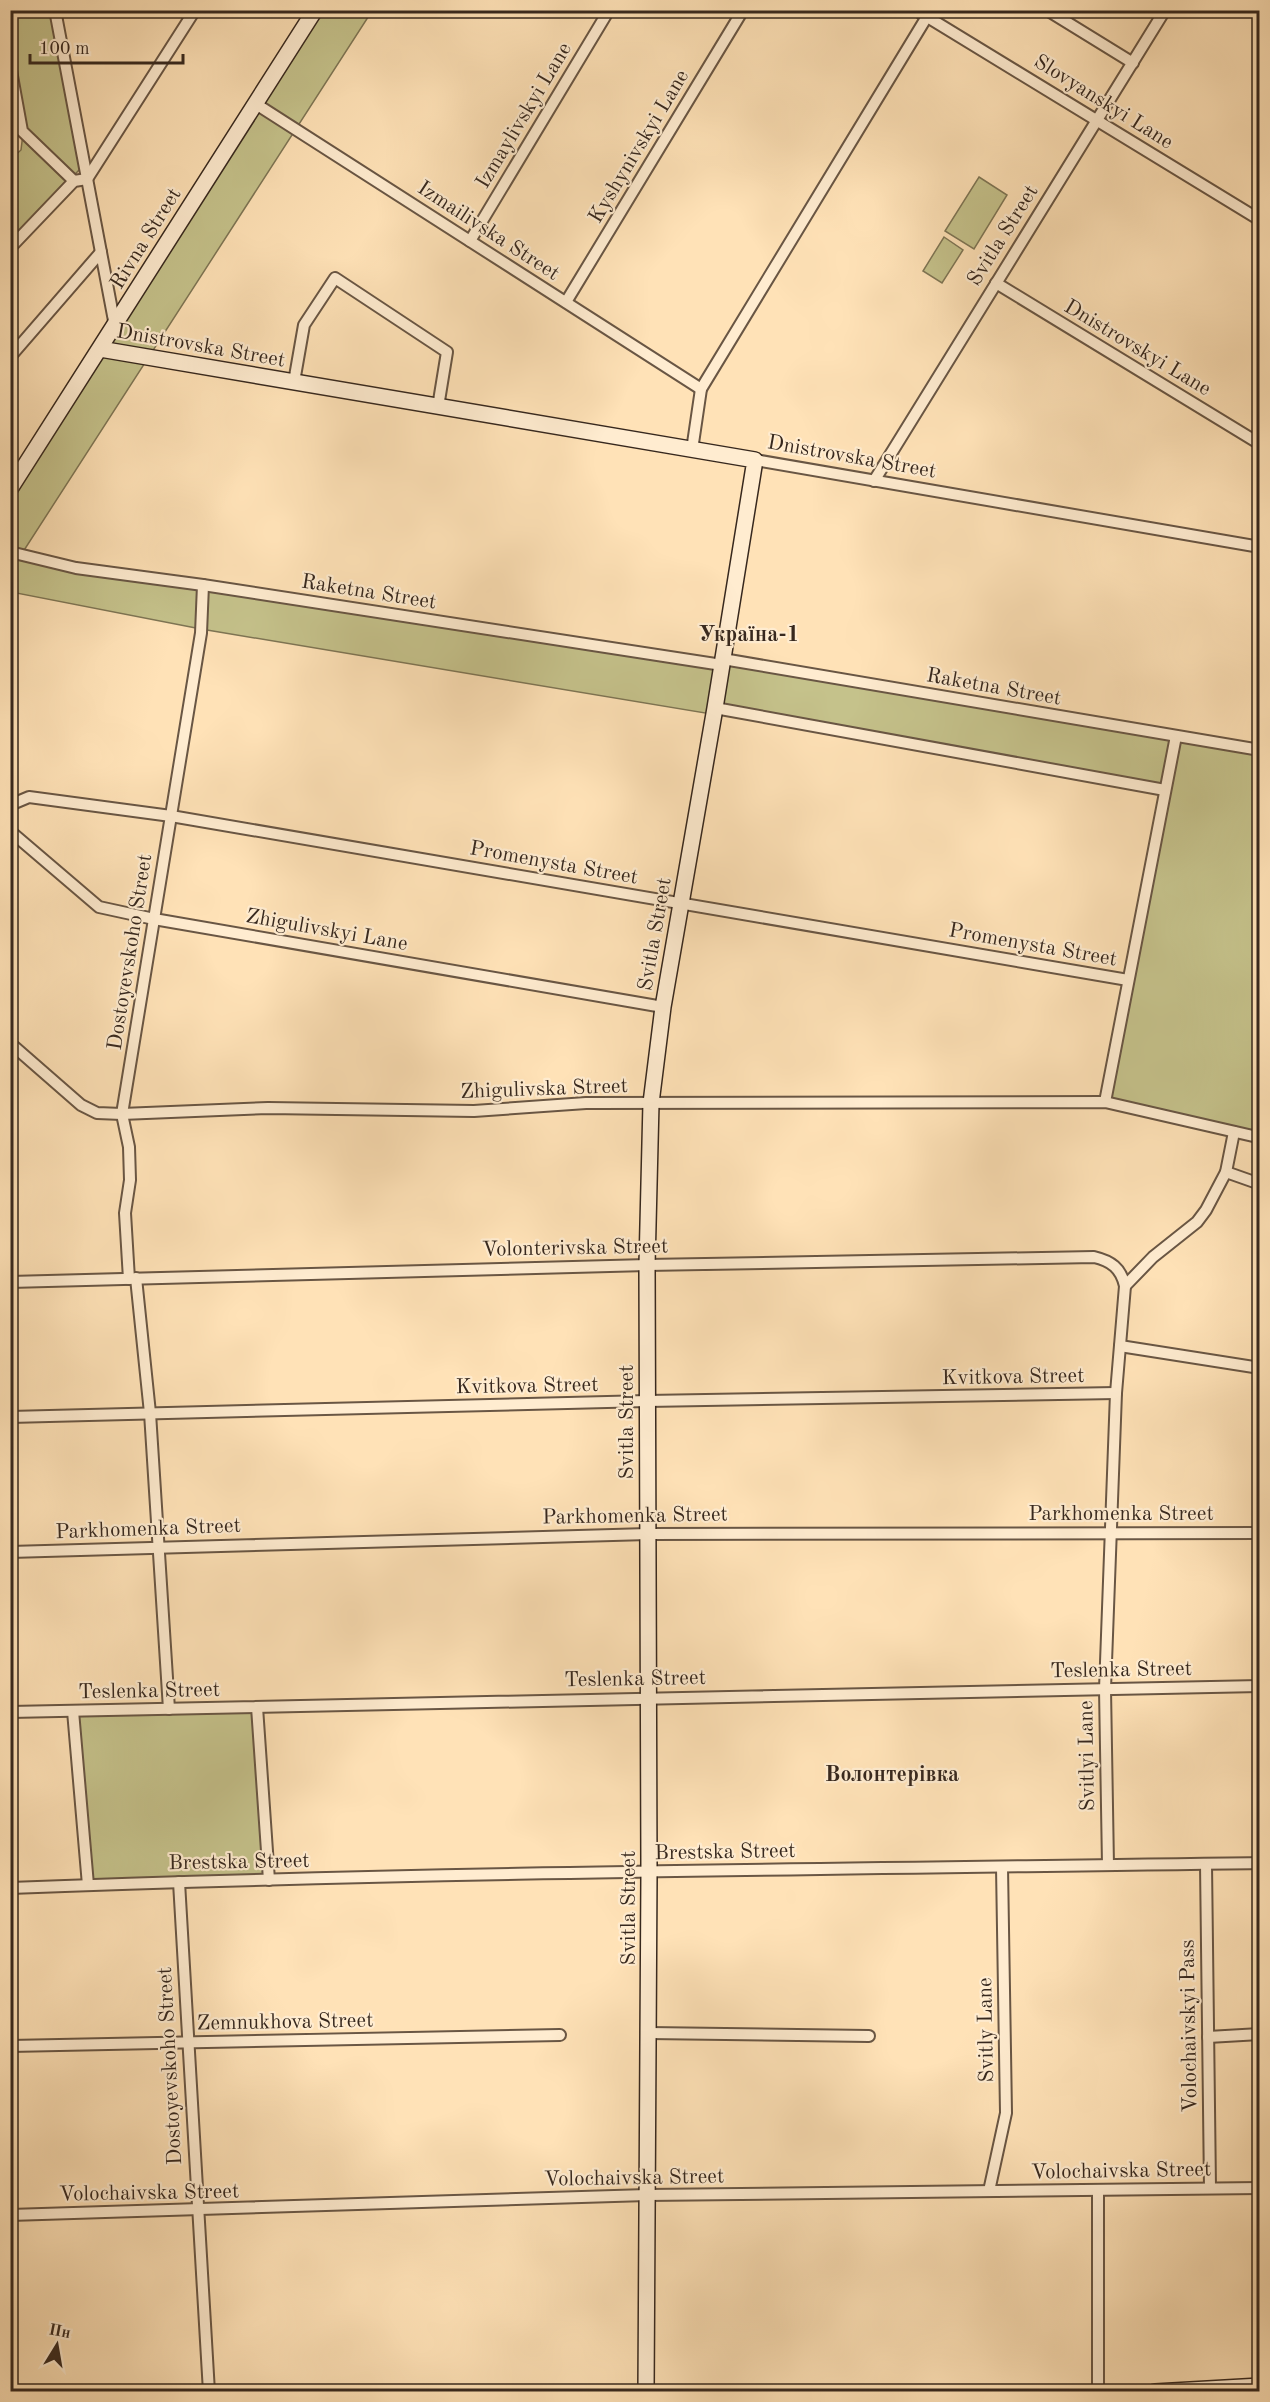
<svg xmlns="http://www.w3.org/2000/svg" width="1270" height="2402" viewBox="0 0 1270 2402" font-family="'Old Standard TT',serif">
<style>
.green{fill:#c5c28b;stroke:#7e7554;stroke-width:1.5}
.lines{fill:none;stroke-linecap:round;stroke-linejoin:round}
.street-casing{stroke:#695644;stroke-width:14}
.secondary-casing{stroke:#37281e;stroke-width:18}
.street{stroke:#ffecd0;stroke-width:10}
.secondary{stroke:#ffecd0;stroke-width:15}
.labels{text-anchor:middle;stroke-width:4.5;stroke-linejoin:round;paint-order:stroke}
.street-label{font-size:21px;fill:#37281e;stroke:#ffecd0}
.neighbourhood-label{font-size:22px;font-weight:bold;fill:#37281e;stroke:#ffecd0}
</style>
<rect width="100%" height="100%" fill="#ffe2b7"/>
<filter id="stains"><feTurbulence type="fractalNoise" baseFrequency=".00333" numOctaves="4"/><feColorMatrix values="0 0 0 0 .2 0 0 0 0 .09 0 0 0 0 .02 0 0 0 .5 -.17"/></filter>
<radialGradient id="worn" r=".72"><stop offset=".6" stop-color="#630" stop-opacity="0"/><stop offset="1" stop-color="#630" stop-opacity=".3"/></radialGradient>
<!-- green -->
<g class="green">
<polygon points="11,11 51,11 80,169 11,241 10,160 21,150 24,125 11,46"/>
<polygon points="317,11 372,11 19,558 725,663 1259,750 1259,1136 1105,1102 1166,787 713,703 711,714 201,629 11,592 10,493"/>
<polygon points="979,177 1007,195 974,249 945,231"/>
<polygon points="944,237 963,250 942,283 923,271"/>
<polygon points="255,1709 267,1877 90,1883 76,1713"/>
</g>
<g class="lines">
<defs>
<g id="street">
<polyline points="55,10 115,326"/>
<polyline points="916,10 1260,220"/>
<polyline points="1047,10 1133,63"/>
<polyline points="10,65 22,131 74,181"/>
<polyline points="256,104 701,389"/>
<polyline points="470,241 609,10"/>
<polyline points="10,248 74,181 87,179 195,10"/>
<polyline points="996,283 1260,444"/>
<polyline points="566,302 743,10"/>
<polyline points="10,357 101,252"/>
<polyline points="294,382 304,325 335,278 447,352 438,407"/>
<polyline points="692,450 701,389 931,10"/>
<polyline points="755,460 1260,547"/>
<polyline points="874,481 1165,10"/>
<polyline points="10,552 76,568 203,585 722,665"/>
<polyline points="723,659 1260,750"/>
<polyline points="715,708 1165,790"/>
<polyline points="10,805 29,797 171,816 1128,980"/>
<polyline points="10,831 99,907 154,919 663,1007"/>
<polyline points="10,1043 81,1105 97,1113 122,1114 268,1108 474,1111 586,1103 1105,1102 1253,1136 1260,1136"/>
<polyline points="1105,1102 1176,736"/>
<polyline points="1226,1172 1260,1184"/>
<polyline points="136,1278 150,1413 169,1709"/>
<polyline points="129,1279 125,1213 130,1180 129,1147 122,1114 201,633 203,585"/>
<path d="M10,1282L647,1265L1094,1257C1111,1261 1121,1268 1125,1286L1116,1393L1105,1689L1108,1865"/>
<polyline points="1125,1286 1153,1257 1197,1222 1206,1210 1226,1172 1234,1132"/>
<polyline points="1120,1346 1260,1368"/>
<polyline points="10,1417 647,1401 1116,1393"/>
<polyline points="10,1552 648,1534 1260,1533"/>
<polyline points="257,1707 269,1880"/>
<polyline points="73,1711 88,1885"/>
<polyline points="10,1712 1260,1686"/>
<polyline points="1206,1864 1210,2188"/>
<polyline points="179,1882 209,2392"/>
<path d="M10,1888C427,1872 843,1869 1260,1863"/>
<polyline points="648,2033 869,2036"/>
<polyline points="1208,2037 1260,2034"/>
<polyline points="10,2046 560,2035"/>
<polyline points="1098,2190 1098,2392"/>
<polyline points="989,2191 1006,2113 1002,1867"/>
<polyline points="10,2215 647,2195 1260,2188"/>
</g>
<g id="secondary">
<polyline points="100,349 755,460 715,708 663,1007 651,1103 647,1265 649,1871 646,2392"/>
<polyline points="10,489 315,10"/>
<polyline points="1155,2392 1260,2386"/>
</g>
</defs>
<!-- street casing -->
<use href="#street" class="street-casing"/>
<!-- secondary casing -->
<use href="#secondary" class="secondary-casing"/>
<!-- street -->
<use href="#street" class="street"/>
<!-- secondary -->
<use href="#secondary" class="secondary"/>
</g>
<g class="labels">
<!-- street labels -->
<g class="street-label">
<text transform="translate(1104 101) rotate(32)" y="7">Slovyanskyi Lane</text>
<text transform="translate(523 115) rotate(-59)" y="7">Izmaylivskyi Lane</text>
<text transform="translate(638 146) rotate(-59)" y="7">Kyshynivskyi Lane</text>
<text transform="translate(489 230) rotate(33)" y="7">Izmailivska Street</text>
<text transform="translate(1002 235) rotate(-58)" y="7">Svitla Street</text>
<text transform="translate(145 238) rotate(-58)" y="7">Rivna Street</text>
<text transform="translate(201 345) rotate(10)" y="7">Dnistrovska Street</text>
<text transform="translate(1138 347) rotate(31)" y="7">Dnistrovskyi Lane</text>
<text transform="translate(852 456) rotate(10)" y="7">Dnistrovska Street</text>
<text transform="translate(369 591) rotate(9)" y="7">Raketna Street</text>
<text transform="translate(994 686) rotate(10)" y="7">Raketna Street</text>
<text transform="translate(554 862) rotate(10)" y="7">Promenysta Street</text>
<text transform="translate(327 929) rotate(10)" y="7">Zhigulivskyi Lane</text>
<text transform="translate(654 934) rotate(-80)" y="7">Svitla Street</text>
<text transform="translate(1033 944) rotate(10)" y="7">Promenysta Street</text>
<text transform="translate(129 952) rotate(-81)" y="7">Dostoyevskoho Street</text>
<text transform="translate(544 1088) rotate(-2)" y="7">Zhigulivska Street</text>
<text transform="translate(575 1247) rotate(-1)" y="7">Volonterivska Street</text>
<text transform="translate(1013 1376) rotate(-1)" y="7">Kvitkova Street</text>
<text transform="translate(527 1385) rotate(-1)" y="7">Kvitkova Street</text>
<text transform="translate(626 1422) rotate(-90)" y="7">Svitla Street</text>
<text x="1121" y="1520">Parkhomenka Street</text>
<text transform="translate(635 1515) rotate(-1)" y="7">Parkhomenka Street</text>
<text transform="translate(148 1528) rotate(-2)" y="7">Parkhomenka Street</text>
<text transform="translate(1121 1669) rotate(-1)" y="7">Teslenka Street</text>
<text transform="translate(635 1678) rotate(-1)" y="7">Teslenka Street</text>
<text transform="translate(149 1690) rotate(-1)" y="7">Teslenka Street</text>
<text transform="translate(1086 1756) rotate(-91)" y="7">Svitlyi Lane</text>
<text transform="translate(725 1851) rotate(-1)" y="7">Brestska Street</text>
<text transform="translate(239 1861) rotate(-1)" y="7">Brestska Street</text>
<text transform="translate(628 1908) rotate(-90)" y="7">Svitla Street</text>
<text transform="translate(285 2021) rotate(-1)" y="7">Zemnukhova Street</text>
<text transform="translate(1188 2026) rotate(-91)" y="7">Volochaivskyi Pass</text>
<text transform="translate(985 2030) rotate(-91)" y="7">Svitly Lane</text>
<text transform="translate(169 2066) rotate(-93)" y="7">Dostoyevskoho Street</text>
<text transform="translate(1121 2170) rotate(-1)" y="7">Volochaivska Street</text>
<text transform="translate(634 2177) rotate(-1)" y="7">Volochaivska Street</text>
<text transform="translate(149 2192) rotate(-1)" y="7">Volochaivska Street</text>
</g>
<!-- neighbourhood labels -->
<g class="neighbourhood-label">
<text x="749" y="641">Україна-1</text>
<text x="892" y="1781">Волонтерівка</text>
</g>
</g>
<!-- margin -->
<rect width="1270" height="2402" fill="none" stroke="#ffe2b7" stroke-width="36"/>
<rect x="12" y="12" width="1246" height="2378" fill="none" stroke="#37281e" stroke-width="3"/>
<rect x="18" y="18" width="1234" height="2366" fill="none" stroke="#37281e" stroke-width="1.5"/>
<!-- north arrow -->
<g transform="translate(57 2345) rotate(11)" stroke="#ffecd0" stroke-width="4.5" paint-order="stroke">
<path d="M0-4.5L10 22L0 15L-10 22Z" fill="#37281e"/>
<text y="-9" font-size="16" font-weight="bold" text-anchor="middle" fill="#37281e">Пн</text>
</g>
<!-- scale -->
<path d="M30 54v9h153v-9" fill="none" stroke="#37281e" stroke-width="3"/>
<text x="39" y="54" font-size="18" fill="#37281e" stroke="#ffecd0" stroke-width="4.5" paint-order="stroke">100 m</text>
<rect width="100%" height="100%" filter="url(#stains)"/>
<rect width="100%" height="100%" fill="url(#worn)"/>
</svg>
